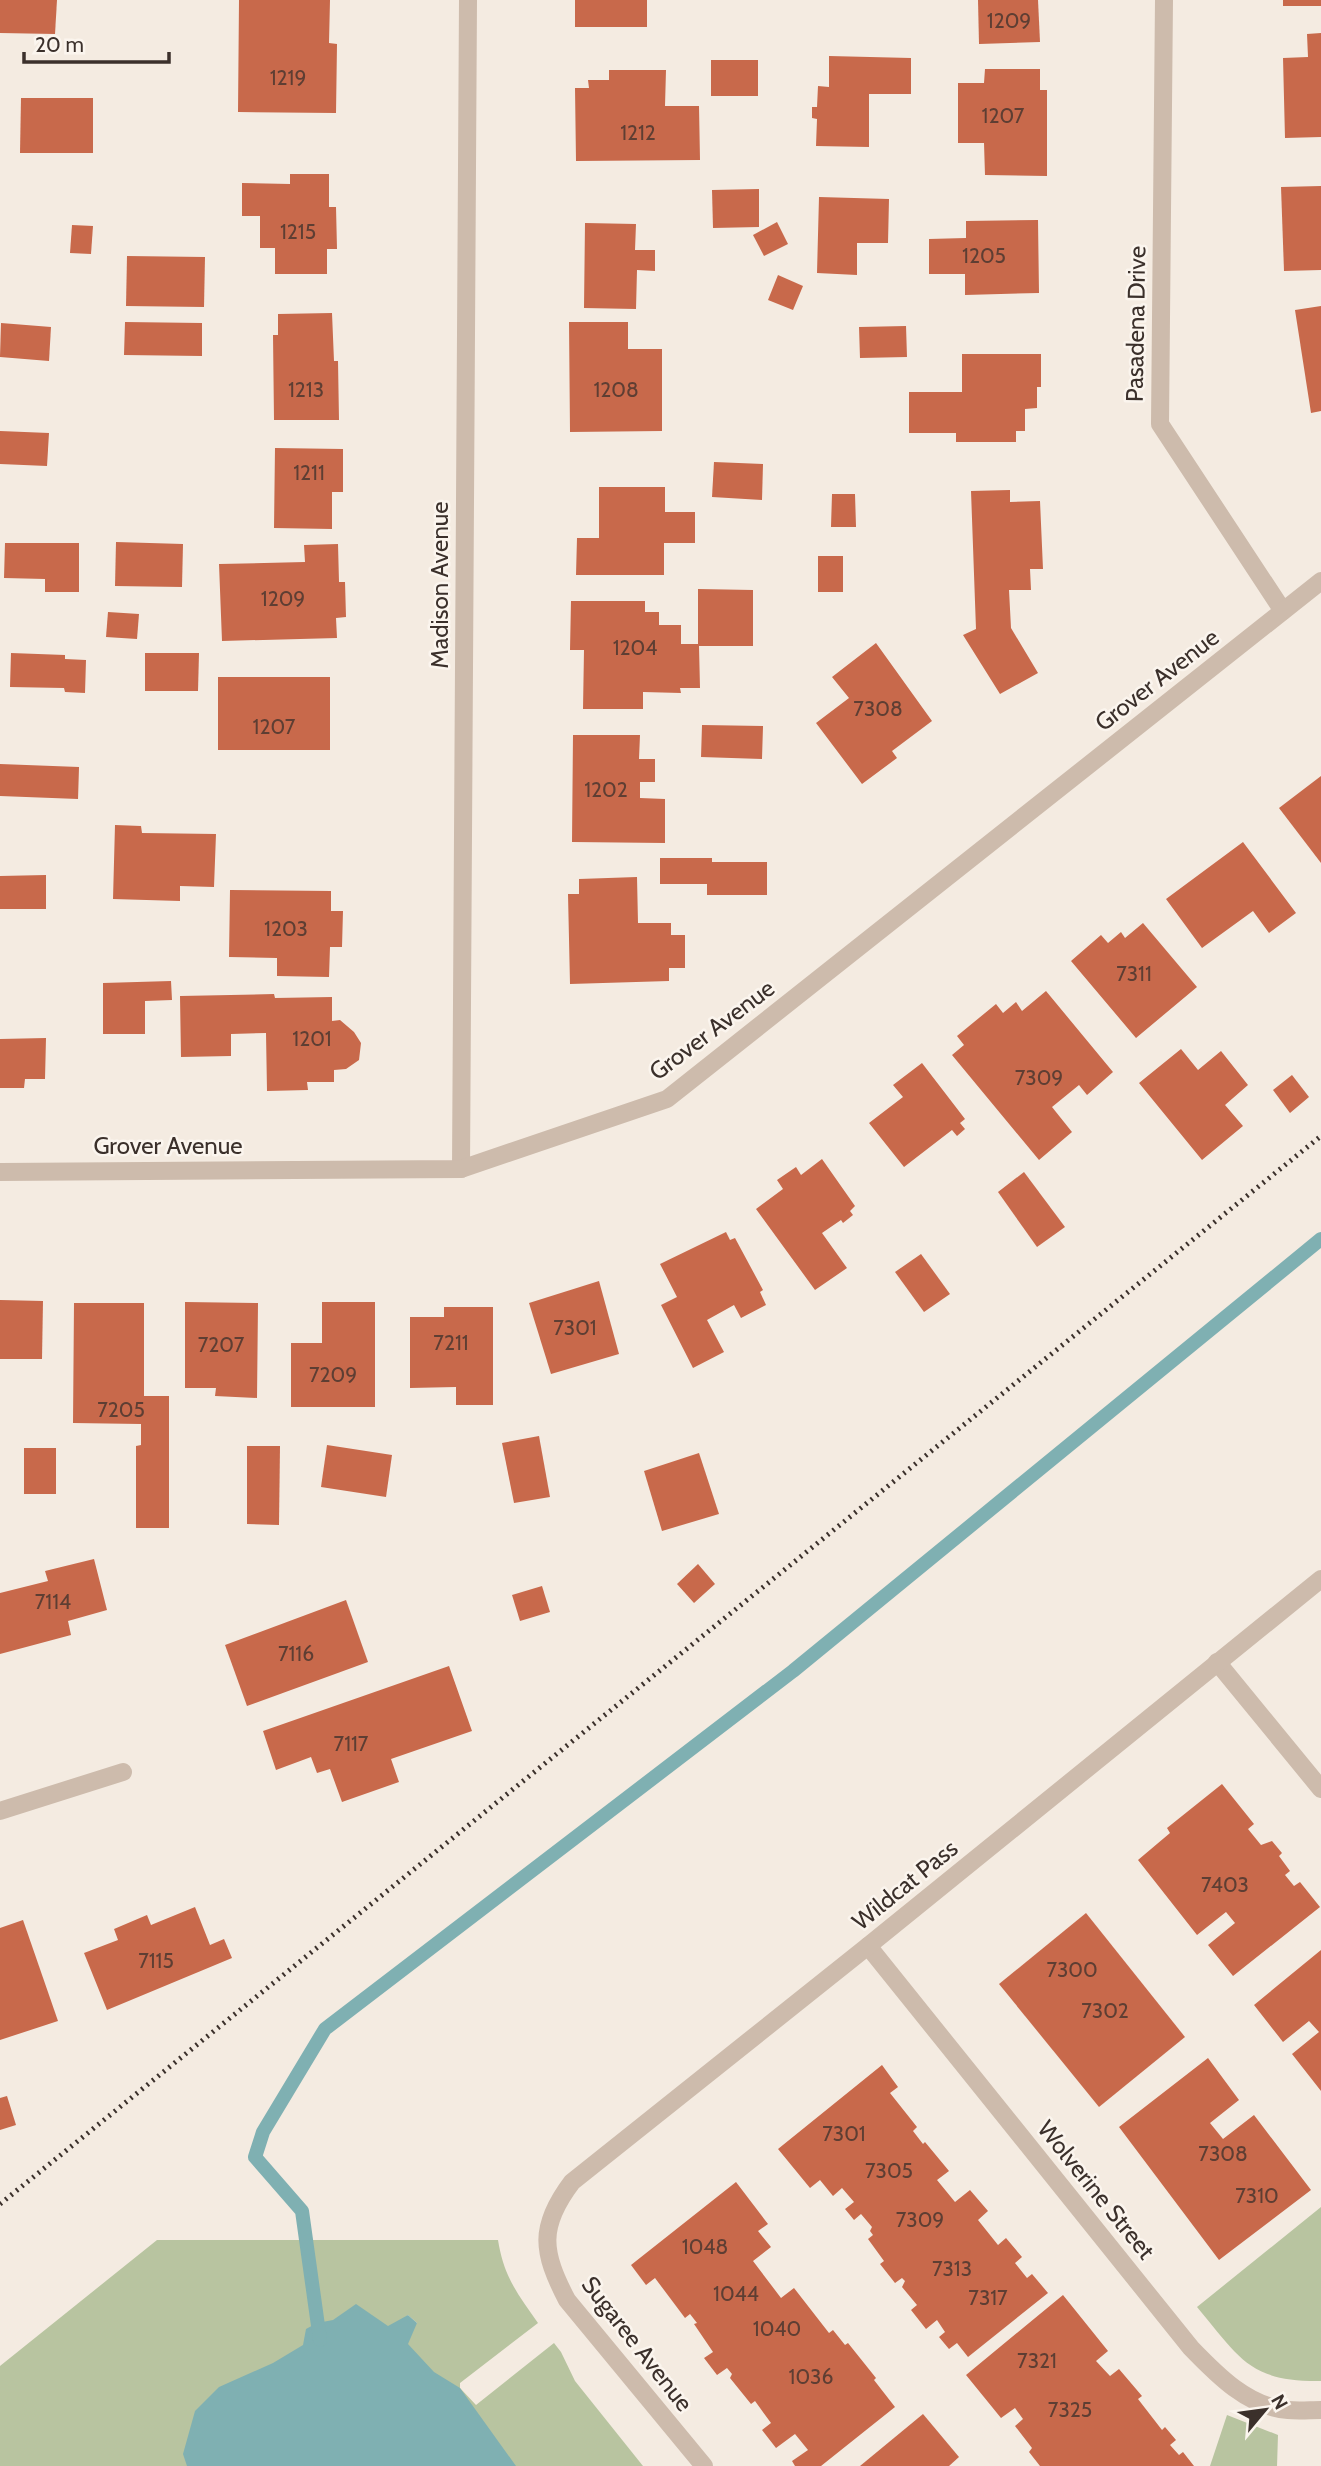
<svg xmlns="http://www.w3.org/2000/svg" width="1321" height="2466" viewBox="0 0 1321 2466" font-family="Cabin,sans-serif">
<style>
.green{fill:#b8c4a0;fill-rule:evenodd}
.water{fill:#7fb0b2}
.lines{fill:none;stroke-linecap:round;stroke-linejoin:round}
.stream{stroke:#7fb0b2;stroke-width:14}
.building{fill:#c8694b}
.minor{stroke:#cdbbac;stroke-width:18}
.rail{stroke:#3b302b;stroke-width:5;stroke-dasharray:2 5;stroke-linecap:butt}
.labels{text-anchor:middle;stroke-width:5;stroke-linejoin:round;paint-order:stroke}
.number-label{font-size:21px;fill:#5e3e33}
.street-label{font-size:24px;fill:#3b302b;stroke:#fbf5ee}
</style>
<rect width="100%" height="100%" fill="#f4ebe1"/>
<!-- green -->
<g class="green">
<path d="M1321,2207V2381C1249,2382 1240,2358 1197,2307Z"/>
<path d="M157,2240H498C504,2277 517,2293 538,2323L460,2383V2388L476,2405L554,2343L561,2352L575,2381L643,2466H0V2366ZM408,2315L417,2323L366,2352Z"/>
<polygon points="1227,2415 1278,2435 1277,2466 1210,2466"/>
</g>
<!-- water -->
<polygon class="water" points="356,2304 388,2326 408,2315 417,2323 408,2344 434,2372 460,2388 516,2466 187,2466 183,2454 195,2411 219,2387 273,2363 303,2345 306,2329 317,2323 333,2320"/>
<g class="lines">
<!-- stream -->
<polyline class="stream" points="320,2340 302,2211 255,2157 263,2132 325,2029 793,1671 1321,1239"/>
</g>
<!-- building -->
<g class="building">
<polygon points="0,0 57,0 55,34 0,33"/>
<polygon points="239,0 330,0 329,43 337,44 336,113 238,112"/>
<rect x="575" y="0" width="72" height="27"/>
<polygon points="978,0 1038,0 1040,42 979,44"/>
<rect x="1283" y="0" width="38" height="6"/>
<polygon points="1321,33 1321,137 1285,138 1283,58 1308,57 1307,34"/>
<polygon points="829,56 911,58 911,94 869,94 869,147 816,146 817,119 812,118 812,107 817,107 818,86 829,87"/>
<rect x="711" y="60" width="47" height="36"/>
<polygon points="985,69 1040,69 1040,90 1047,90 1047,176 985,175 984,143 958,143 958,83 984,83"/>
<polygon points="609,70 666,70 665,106 699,106 700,160 576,161 575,88 589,88 588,80 609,80"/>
<polygon points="21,98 93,98 93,153 20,153"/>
<polygon points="290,174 329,174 329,207 336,207 337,249 327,249 327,274 275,274 275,248 260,248 260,216 242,216 242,183 290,184"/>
<polygon points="1321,186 1321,270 1284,271 1281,187"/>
<polygon points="759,189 759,227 713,228 712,190"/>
<polygon points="819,197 889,199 888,243 857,243 857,275 817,273"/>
<polygon points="1038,220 1039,293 965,295 965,274 929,274 929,239 966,238 966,221"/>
<polygon points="777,222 788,244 764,256 753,235"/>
<polygon points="585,223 636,224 635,250 655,250 655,271 637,270 636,309 584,308"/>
<polygon points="72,225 93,226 91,254 70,253"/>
<polygon points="127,256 205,257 204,307 126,306"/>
<polygon points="778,275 803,286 793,310 768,300"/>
<polygon points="1321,306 1321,411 1311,413 1295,310"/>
<polygon points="332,313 334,361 338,361 339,420 274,420 273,335 278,335 278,314"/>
<polygon points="125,322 202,323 202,356 124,355"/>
<polygon points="569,322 628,322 628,349 662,349 662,431 570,432"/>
<polygon points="1,323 51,327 49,361 0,357"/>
<polygon points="906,326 907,357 860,358 859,327"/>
<polygon points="962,354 1041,354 1041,387 1037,387 1037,408 1025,409 1025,431 1016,431 1016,442 956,442 956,433 909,433 909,392 962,392"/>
<polygon points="0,431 49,433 47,466 0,464"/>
<polygon points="275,448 343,449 343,492 332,492 332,529 274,528"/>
<polygon points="714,462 763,464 762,500 712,497"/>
<polygon points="599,487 665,487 665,512 695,512 695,543 664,543 664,575 576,575 577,538 599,538"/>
<polygon points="1010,490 1010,502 1040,501 1043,569 1030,569 1031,590 1009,590 1011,628 1038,673 1000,694 963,635 976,629 971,491"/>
<polygon points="832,494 855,494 856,527 831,527"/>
<polygon points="116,542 183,544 182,587 115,586"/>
<polygon points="5,543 79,543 79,592 45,592 45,579 4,578"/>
<polygon points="338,544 339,582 345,582 346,617 336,618 337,638 222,641 219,564 305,562 304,545"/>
<rect x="818" y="556" width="25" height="36"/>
<polygon points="698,589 753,590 753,646 699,646 700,688 680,688 681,693 643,692 643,709 583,709 584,650 570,650 571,601 645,601 645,612 659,612 659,625 681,625 681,644 698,644"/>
<polygon points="108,612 139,614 137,639 106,637"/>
<polygon points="876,643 932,721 892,751 897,758 862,784 816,723 849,698 832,677"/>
<polygon points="11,653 65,655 65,659 86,660 85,693 65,692 64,688 10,687"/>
<polygon points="145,653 199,653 198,691 145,691"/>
<rect x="218" y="677" width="112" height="73"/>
<polygon points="702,725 763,726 762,759 701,757"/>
<polygon points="573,735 640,735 639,759 655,759 655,782 640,782 640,798 665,799 665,843 572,842"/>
<polygon points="0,764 79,767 78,799 0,796"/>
<polygon points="1321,776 1321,863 1279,808"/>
<polygon points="115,825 141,826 142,833 216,834 214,887 180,886 180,901 113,899"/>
<polygon points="1243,842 1296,913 1269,933 1253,911 1202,948 1166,899"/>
<polygon points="660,858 712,858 712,862 767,862 767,895 707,895 707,884 660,884"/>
<polygon points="46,875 46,909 0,909 0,876"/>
<polygon points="637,877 638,923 671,923 671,935 685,935 685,968 669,968 669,981 570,984 568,894 579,894 579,879"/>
<polygon points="230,890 331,891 331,911 343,911 342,947 330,947 329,977 277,976 277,958 229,957"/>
<polygon points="1143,923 1197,987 1136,1038 1071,961 1101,935 1108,943 1121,932 1125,938"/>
<polygon points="171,981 172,1000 145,1001 145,1034 103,1034 103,983"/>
<polygon points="1046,991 1113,1072 1087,1095 1079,1085 1052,1107 1072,1132 1039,1160 952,1055 964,1045 957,1036 996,1004 1003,1013 1016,1002 1022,1011"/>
<polygon points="274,994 275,998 332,997 332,1021 340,1020 354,1032 361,1043 359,1060 346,1069 334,1070 334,1082 307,1082 308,1090 267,1091 266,1033 231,1034 231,1056 181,1057 180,996"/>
<polygon points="46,1038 45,1079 25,1079 24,1088 0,1088 0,1039"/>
<polygon points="1181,1049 1198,1070 1221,1051 1248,1085 1225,1105 1243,1126 1202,1160 1139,1083"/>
<polygon points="922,1063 965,1119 960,1123 965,1129 957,1136 952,1130 904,1167 869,1123 903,1097 893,1085"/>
<polygon points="1292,1075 1309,1097 1290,1113 1273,1090"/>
<polygon points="822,1159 855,1206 850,1211 853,1215 843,1223 841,1220 822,1233 847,1268 815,1290 756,1209 783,1189 777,1180 796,1167 801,1175"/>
<polygon points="1024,1172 1065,1227 1037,1247 998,1192"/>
<polygon points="726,1232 730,1240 735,1238 763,1290 760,1292 766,1305 741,1318 734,1305 707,1320 724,1352 693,1368 661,1305 677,1297 660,1264"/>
<polygon points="921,1254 950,1294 924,1312 895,1272"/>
<polygon points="599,1281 619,1354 551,1374 529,1303"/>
<polygon points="0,1300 43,1301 42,1359 0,1359"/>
<polygon points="185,1302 258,1303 257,1398 215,1396 216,1388 185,1388"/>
<polygon points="322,1302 375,1302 375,1407 291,1407 291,1343 322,1343"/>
<polygon points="74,1303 144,1303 144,1396 169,1396 169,1528 136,1528 136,1446 141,1445 141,1424 73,1423"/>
<polygon points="444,1307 493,1307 493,1405 456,1405 456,1387 410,1388 410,1317 444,1317"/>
<polygon points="539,1436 550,1497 514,1503 502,1443"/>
<polygon points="327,1445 392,1455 386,1497 321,1487"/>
<polygon points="247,1446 280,1446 279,1525 247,1524"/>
<rect x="24" y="1448" width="32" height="46"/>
<polygon points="699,1453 719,1514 662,1531 644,1471"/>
<polygon points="94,1559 107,1610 68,1621 71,1635 0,1654 0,1593 48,1581 45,1571"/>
<polygon points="698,1564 715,1584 694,1603 677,1584"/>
<polygon points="542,1586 550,1612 520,1621 512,1595"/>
<polygon points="346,1600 368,1662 247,1706 225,1645"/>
<polygon points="449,1666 472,1731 391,1759 399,1782 342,1802 330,1769 317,1773 311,1757 276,1770 263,1731"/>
<polygon points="1222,1784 1254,1824 1248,1829 1261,1845 1272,1841 1282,1853 1279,1856 1290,1871 1285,1875 1294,1886 1300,1882 1320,1907 1233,1976 1208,1945 1235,1923 1226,1912 1197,1935 1138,1860 1170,1833 1167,1828"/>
<polygon points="195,1907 210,1945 224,1939 232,1958 107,2010 84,1953 118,1940 114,1929 147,1915 151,1925"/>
<polygon points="1086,1913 1185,2037 1099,2107 999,1984"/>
<polygon points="23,1920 58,2021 0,2040 0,1928"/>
<polygon points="1321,1950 1321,2091 1292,2054 1319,2032 1309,2021 1283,2042 1254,2005"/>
<polygon points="1208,2058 1239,2100 1210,2123 1223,2139 1254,2115 1311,2190 1219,2260 1119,2127"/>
<polygon points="882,2065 898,2087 890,2093 917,2127 913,2131 923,2144 925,2142 949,2171 937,2180 955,2202 970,2190 988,2211 978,2220 998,2245 1006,2238 1022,2257 1015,2263 1027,2278 1032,2274 1048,2293 968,2357 957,2343 949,2349 939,2337 945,2332 937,2320 926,2329 911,2310 917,2305 902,2287 905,2281 902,2278 895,2283 880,2264 884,2261 868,2239 873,2235 870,2231 872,2227 861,2214 854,2220 845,2209 854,2202 842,2188 833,2196 820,2180 810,2188 778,2149"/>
<polygon points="7,2096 16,2125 0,2130 0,2098"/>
<polygon points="736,2182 768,2224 758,2231 771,2247 753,2261 781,2298 794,2288 829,2333 833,2330 845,2345 848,2343 876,2378 874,2380 895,2407 821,2466 795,2466 792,2461 808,2450 795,2434 776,2448 762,2430 771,2423 755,2401 751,2404 730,2378 732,2374 727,2368 717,2375 704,2358 713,2352 694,2324 697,2323 690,2314 685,2318 655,2278 646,2285 631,2265"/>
<polygon points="1063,2295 1108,2351 1096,2361 1110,2376 1119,2369 1142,2396 1138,2399 1162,2430 1165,2427 1176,2440 1170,2445 1179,2455 1183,2452 1194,2466 1040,2466 1029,2452 1032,2448 1015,2426 1023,2419 1015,2408 1001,2418 966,2375"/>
<polygon points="923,2414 959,2457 949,2466 860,2466"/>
</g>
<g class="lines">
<!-- minor -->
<g class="minor">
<polyline points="1164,0 1160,424 1283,611"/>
<polyline points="461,1169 468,0"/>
<polyline points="0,1172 461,1169 667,1099 1321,581"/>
<polyline points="1217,1662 1321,1789"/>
<polyline points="0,1811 123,1772"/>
<path d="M868,1946L1191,2348C1217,2375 1248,2407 1288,2410C1299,2411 1310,2410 1321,2410"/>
<path d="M704,2466L567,2300C542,2252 538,2227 572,2182L868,1946L1321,1579"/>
</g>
<!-- rail -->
<polyline class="rail" points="0,2204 1321,1136"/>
</g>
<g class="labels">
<!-- number labels -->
<g class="number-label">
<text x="1009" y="28">1209</text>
<text x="288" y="85">1219</text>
<text x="1003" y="123">1207</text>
<text x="638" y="140">1212</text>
<text x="298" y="239">1215</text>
<text x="984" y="263">1205</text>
<text x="306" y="397">1213</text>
<text x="616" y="397">1208</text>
<text x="309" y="480">1211</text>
<text x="283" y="606">1209</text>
<text x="635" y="655">1204</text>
<text x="878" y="716">7308</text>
<text x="274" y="734">1207</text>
<text x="606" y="797">1202</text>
<text x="286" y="936">1203</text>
<text x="1134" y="981">7311</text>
<text x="312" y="1046">1201</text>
<text x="1039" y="1085">7309</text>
<text x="575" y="1335">7301</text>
<text x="451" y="1350">7211</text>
<text x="221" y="1352">7207</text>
<text x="333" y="1382">7209</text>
<text x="121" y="1417">7205</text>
<text x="53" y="1609">7114</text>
<text x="296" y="1661">7116</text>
<text x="351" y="1751">7117</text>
<text x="1225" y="1892">7403</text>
<text x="156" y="1968">7115</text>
<text x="1072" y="1977">7300</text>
<text x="1105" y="2018">7302</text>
<text x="844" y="2141">7301</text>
<text x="1223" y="2161">7308</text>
<text x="889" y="2178">7305</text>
<text x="1257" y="2203">7310</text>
<text x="920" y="2227">7309</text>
<text x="705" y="2254">1048</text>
<text x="952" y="2276">7313</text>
<text x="736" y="2301">1044</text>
<text x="988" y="2305">7317</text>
<text x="777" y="2336">1040</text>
<text x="1037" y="2368">7321</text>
<text x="811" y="2384">1036</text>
<text x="1070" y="2417">7325</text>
</g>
<!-- street labels -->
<g class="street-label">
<text transform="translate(1136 324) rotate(-89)" y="8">Pasadena Drive</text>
<text transform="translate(440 585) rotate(-90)" y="8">Madison Avenue</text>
<text transform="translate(1157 680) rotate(-38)" y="8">Grover Avenue</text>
<text transform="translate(712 1030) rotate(-37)" y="8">Grover Avenue</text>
<text x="168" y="1154">Grover Avenue</text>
<text transform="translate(905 1885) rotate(-39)" y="8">Wildcat Pass</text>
<text transform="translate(1096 2190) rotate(51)" y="8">Wolverine Street</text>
<text transform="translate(637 2344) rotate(52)" y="8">Sugaree Avenue</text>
</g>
</g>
<!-- north arrow -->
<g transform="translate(1265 2410) rotate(61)" stroke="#fbf5ee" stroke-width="5" paint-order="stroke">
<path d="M0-5L12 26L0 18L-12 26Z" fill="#3b302b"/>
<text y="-10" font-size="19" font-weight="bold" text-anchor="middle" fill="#3b302b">N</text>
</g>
<!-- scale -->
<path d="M24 52v10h145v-10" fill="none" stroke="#3b302b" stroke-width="3.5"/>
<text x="35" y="52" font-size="21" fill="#3b302b" stroke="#fbf5ee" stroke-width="5" paint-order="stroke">20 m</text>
</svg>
